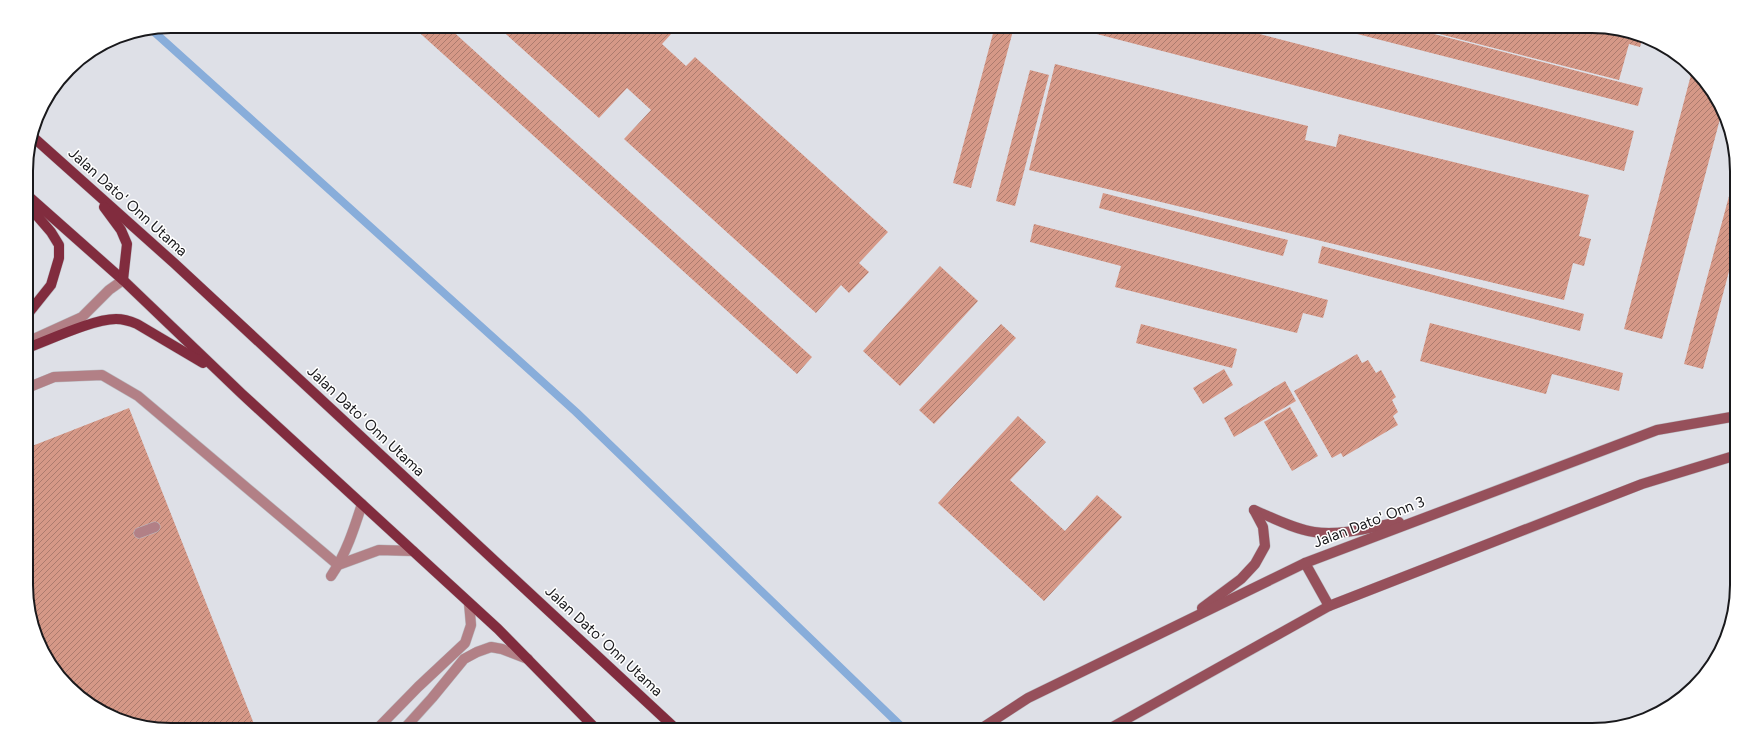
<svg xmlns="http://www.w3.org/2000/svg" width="1763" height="756" viewBox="0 0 1763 756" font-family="Figtree,sans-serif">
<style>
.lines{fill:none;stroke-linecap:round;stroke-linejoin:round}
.stream{stroke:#88adda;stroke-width:8}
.building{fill:url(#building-hatch)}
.lane-casing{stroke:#bbbcc2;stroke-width:11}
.street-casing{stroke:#bbbcc2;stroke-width:11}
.secondary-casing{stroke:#bbbcc2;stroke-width:11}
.primary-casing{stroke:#bbbcc2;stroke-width:11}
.lane{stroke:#b28086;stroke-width:10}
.street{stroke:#b28086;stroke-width:10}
.secondary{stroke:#96505b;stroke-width:10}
.primary{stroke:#812c3e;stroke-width:10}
.labels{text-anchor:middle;stroke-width:3;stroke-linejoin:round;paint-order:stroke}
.street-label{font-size:15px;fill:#19191c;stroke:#fff}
.rim{fill:none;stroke:#19191c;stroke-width:2}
</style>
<defs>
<pattern id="building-hatch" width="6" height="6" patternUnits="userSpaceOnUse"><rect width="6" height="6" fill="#d59887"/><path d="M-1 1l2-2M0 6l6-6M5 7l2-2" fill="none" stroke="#ac7b6e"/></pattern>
</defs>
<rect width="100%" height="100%" fill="#dee0e7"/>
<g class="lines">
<!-- stream -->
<polyline class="stream" points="152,30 576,412 905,730"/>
</g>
<!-- building -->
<g class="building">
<polygon points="412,26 447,26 812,357 797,374"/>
<polygon points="497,26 662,26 671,34 662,44 686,66 695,57 888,232 859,263 869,272 849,293 841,285 816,313 624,139 651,110 627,88 599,118"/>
<polygon points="995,26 1014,27 971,188 953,183"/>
<polygon points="1066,26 1229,26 1634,131 1624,171"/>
<polygon points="1403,26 1643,88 1638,106 1330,27"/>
<polygon points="1592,26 1643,36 1640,47 1629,44 1619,80 1412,27"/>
<polygon points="1055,64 1308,126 1305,140 1336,147 1339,134 1589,195 1579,236 1591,239 1584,266 1573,263 1564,300 1029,170"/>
<polygon points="1030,70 1049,75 1015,206 996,201"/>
<polygon points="1692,71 1707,83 1721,115 1662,339 1624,329"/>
<polygon points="1736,170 1736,245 1703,369 1684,364"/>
<polygon points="1103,193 1288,240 1283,256 1099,208"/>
<polygon points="1034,224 1328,300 1323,318 1303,313 1297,333 1115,287 1121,266 1030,242"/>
<polygon points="1322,246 1584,314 1580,331 1318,263"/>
<polygon points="940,266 978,301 900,386 863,351"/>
<polygon points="1430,323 1623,373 1619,391 1552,374 1546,394 1420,361"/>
<polygon points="1001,324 1016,338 934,424 919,410"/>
<polygon points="1141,324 1237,349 1232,368 1136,343"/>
<polygon points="1357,354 1362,363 1368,360 1376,373 1381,370 1396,397 1392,400 1398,412 1393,416 1398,425 1343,457 1341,453 1332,458 1294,391"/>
<polygon points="1224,369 1233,385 1203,404 1193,388"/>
<polygon points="1285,381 1296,401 1234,437 1224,418"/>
<polygon points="1290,407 1318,456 1292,471 1264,422"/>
<polygon points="129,408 254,724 245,730 171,730 116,719 56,673 27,604 27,448"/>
<polygon points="1018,416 1046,442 1010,480 1065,531 1097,495 1122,517 1044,601 938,503"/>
</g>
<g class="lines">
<defs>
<g id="lane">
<polyline points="27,388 54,377 102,375 138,396 338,565"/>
<polyline points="139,533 155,527"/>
<polyline points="338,565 379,550 413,551"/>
<path d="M331,576C346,554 354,529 362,504"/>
<polyline points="376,730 418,687 465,643 471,625 469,603"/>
<polyline points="403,730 432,698 464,659 477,652 491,647 502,649 528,659"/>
</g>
<polyline id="street" points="27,342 82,317 109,290 123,280"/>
<g id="secondary">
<path d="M1254,510C1273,518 1294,529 1314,532C1342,536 1372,527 1399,522"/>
<polyline points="1305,563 1329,606"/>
<polyline points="1202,608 1241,579 1255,564 1265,546 1263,527 1254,510"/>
<polyline points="979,730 1028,698 1305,563 1657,430 1737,416"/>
<polyline points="1107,730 1329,606 1642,484 1737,455"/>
</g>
<g id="primary">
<polyline points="33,137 174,263 677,730"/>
<polyline points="26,194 123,280 242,394 498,629 597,730"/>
<polyline points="26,203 51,232 59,245 59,258 51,285 27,315"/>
<polyline points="104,207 121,230 127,244 123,280"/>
<path d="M27,348C49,340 93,319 116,319C123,319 130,321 137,324L203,363"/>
</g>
</defs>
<!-- lane casing -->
<use href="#lane" class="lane-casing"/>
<!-- street casing -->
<use href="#street" class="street-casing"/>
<!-- secondary casing -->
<use href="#secondary" class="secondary-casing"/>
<!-- primary casing -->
<use href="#primary" class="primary-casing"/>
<!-- lane -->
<use href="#lane" class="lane"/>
<!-- street -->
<use href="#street" class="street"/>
<!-- secondary -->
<use href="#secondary" class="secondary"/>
<!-- primary -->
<use href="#primary" class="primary"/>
</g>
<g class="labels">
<!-- street labels -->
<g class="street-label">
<text transform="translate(128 202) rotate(42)" y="5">Jalan Dato' Onn Utama</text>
<text transform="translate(366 421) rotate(43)" y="5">Jalan Dato' Onn Utama</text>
<text transform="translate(1369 522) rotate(-21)" y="5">Jalan Dato' Onn 3</text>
<text transform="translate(604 641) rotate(43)" y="5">Jalan Dato' Onn Utama</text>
</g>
</g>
<!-- crop -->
<path d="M0 0H1763V756H0ZM171 33H1592A138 138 0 0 1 1730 171V585A138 138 0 0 1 1592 723H171A138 138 0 0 1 33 585V171A138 138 0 0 1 171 33Z" fill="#fff" fill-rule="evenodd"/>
<path class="rim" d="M171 33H1592A138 138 0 0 1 1730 171V585A138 138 0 0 1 1592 723H171A138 138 0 0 1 33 585V171A138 138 0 0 1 171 33Z"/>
</svg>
